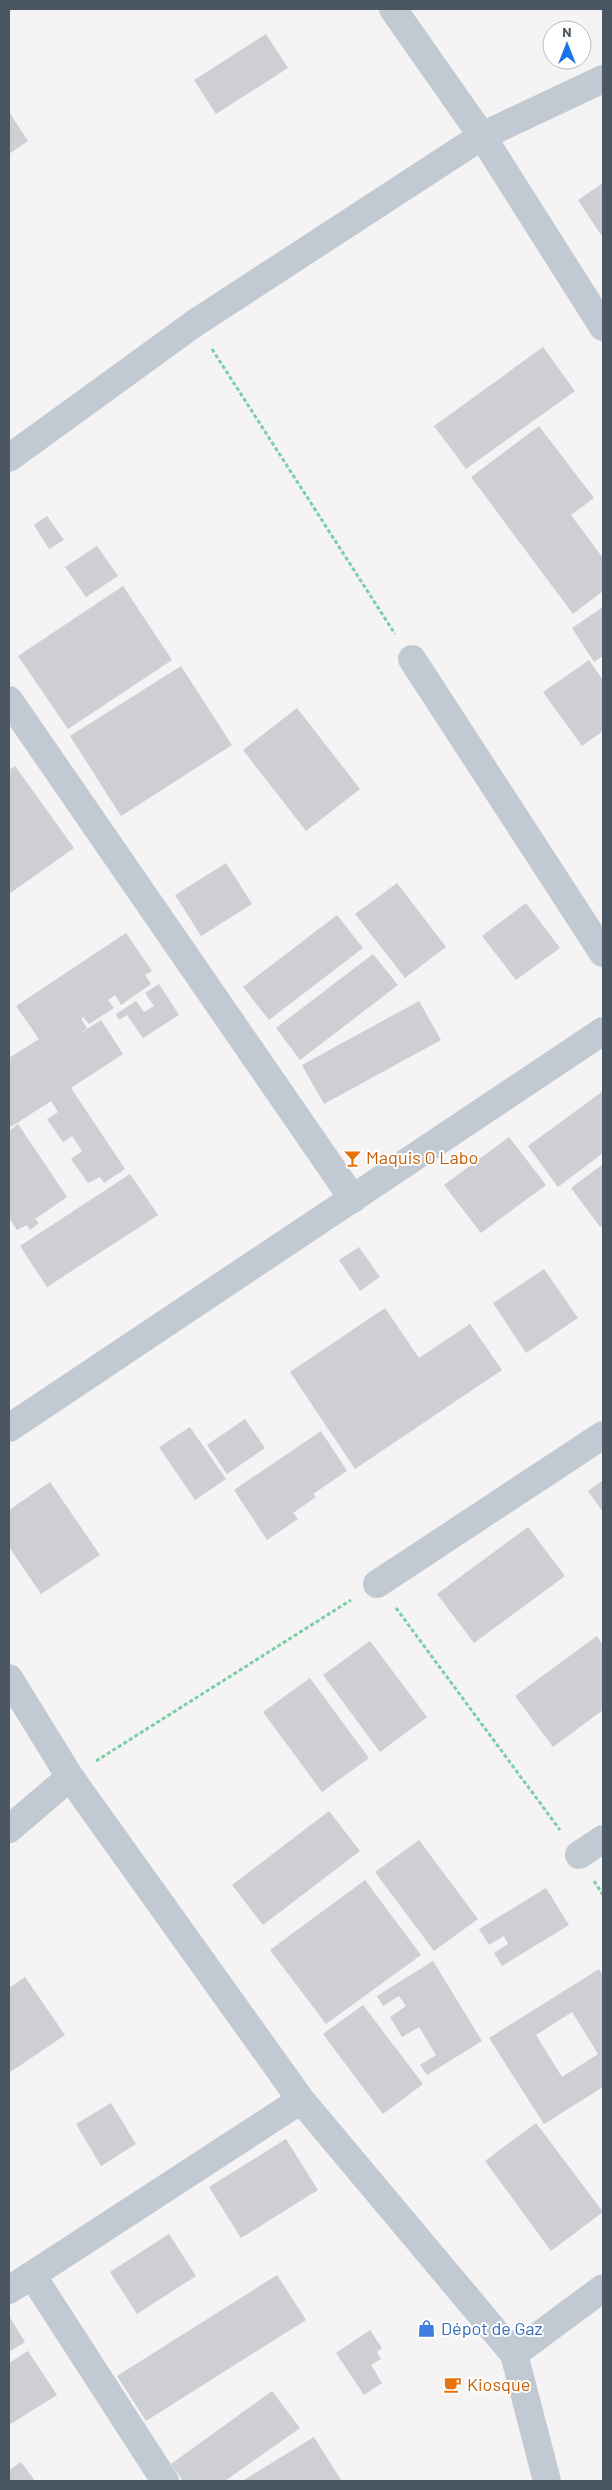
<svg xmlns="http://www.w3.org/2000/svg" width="612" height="2490" viewBox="0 0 612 2490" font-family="Barlow,sans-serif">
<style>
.building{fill:#cdcfd5;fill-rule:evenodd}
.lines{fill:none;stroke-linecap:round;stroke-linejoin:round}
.path{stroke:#7ad0a6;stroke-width:3;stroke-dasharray:4 2.5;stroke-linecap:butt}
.street{stroke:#c1cad2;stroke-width:28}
.labels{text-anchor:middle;stroke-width:4;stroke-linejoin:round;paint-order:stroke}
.food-label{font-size:18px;fill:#c56008;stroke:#fff;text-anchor:start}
.shop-label{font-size:18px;fill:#366cbe;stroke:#fff;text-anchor:start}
</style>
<rect width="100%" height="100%" fill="#f5f3f3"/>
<!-- building -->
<g class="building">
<polygon points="266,34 288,68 216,114 194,80"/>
<polygon points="9,112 28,141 9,154"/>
<polygon points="603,183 603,238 578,200"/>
<polygon points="543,347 575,391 466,469 434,426"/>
<polygon points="539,426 594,498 571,515 603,558 603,591 573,614 471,477"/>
<polygon points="47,516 64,540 49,549 34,525"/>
<polygon points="97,546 118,576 86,597 65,567"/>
<polygon points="123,586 172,660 68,729 18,656"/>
<polygon points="603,607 603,656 594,662 572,628"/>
<polygon points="589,660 603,680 603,731 582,746 543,692"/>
<polygon points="181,666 232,745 121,816 70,736"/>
<polygon points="297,708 360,789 306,831 243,750"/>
<polygon points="15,766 74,848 9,894 9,770"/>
<polygon points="226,863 252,904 201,936 175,895"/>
<polygon points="397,883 446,947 405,978 355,914"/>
<polygon points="526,903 560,948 516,980 482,936"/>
<polygon points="337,915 363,948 269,1020 243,987"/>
<polygon points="126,933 152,971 145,975 151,984 121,1005 115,995 108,1000 114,1008 89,1024 83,1017 81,1019 87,1028 76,1036 101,1020 123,1054 71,1088 125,1169 104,1183 100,1177 88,1183 71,1159 82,1151 72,1136 63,1142 47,1119 58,1112 51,1101 9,1128 9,1058 39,1039 16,1006"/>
<polygon points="373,954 398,985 300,1060 276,1028"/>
<polygon points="159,984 179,1015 143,1038 127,1015 119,1020 116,1014 136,1001 144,1012 154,1006 145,993"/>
<polygon points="419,1001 441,1040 324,1104 302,1065"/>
<polygon points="603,1091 603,1153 558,1187 528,1146"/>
<polygon points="18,1124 67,1197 35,1219 39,1223 30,1230 27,1225 17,1230 9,1218 9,1131"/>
<polygon points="509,1137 546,1185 481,1233 444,1185"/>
<polygon points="603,1164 603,1225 600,1227 571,1188"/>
<polygon points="130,1174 158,1215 47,1287 20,1246"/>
<polygon points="359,1247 380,1277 360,1291 339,1260"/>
<polygon points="544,1269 578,1318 526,1353 493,1303"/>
<polygon points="385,1308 419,1358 470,1324 502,1370 355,1469 290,1372"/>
<polygon points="245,1419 265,1448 227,1474 207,1445"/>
<polygon points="190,1427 226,1479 195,1500 159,1447"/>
<polygon points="321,1431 347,1471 313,1494 316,1497 293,1513 298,1519 267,1540 234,1490"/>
<polygon points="603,1480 603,1512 588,1491"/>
<polygon points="50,1482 100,1555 41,1594 9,1547 9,1510"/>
<polygon points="528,1527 565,1576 474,1643 437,1594"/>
<polygon points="597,1636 603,1645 603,1710 553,1747 515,1696"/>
<polygon points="370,1641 427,1717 380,1752 323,1675"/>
<polygon points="310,1678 369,1758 322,1792 263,1712"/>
<polygon points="329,1811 360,1851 263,1925 232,1885"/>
<polygon points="419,1840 478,1919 434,1951 375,1872"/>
<polygon points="365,1880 421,1955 326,2024 270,1950"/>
<polygon points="546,1888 569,1925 502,1966 494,1953 508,1944 504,1936 489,1945 479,1929"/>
<polygon points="433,1961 482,2041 427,2075 420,2065 436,2055 419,2027 402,2037 390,2017 406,2006 399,1996 383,2006 377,1996"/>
<path d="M599,1969L603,1975V2087L544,2124L489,2038ZM572,2012L598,2054L562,2077L536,2035Z"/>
<polygon points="25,1977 65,2035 9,2073 9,1988"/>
<polygon points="363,2005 423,2084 383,2114 323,2034"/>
<polygon points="111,2103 136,2144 101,2166 76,2124"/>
<polygon points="536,2123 603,2212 551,2251 485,2161"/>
<polygon points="286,2139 318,2190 241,2238 209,2187"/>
<polygon points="169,2234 196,2276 137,2314 110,2272"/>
<polygon points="277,2275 306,2320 146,2421 117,2376"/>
<polygon points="9,2316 25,2342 9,2352"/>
<polygon points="370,2330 382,2348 377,2352 381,2359 371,2365 382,2383 364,2395 336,2353"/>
<polygon points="28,2351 57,2395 9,2425 9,2363"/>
<polygon points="272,2391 300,2428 225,2481 183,2481 171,2464"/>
<polygon points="314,2437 341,2480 242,2481"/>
<polygon points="21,2462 35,2481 9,2481 9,2470"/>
</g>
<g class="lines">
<!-- path -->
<g class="path">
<polyline points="212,349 395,634"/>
<polyline points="396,1608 560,1830"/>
<polyline points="96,1761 351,1600"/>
<polyline points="594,1881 603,1895"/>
</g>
<!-- street -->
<g class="street">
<polyline points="393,9 482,136 603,327"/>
<polyline points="9,458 195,323 482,136 603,79"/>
<polyline points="412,659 603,953"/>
<polyline points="9,700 353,1199"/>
<polyline points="9,1428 603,1031"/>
<polyline points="377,1584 603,1435"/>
<polyline points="9,1678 70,1777 301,2100 514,2354 547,2481"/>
<polyline points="9,1829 70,1777"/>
<polyline points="579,1855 603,1839"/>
<polyline points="32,2275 165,2481"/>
<polyline points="9,2290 301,2100"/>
<polyline points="514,2354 603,2288"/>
</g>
</g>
<!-- icons -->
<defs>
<symbol id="bar-bare" viewBox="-9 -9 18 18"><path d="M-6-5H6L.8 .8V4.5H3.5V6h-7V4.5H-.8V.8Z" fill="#e8710a" stroke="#fff" stroke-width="2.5" paint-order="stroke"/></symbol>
<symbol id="shop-bare" viewBox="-9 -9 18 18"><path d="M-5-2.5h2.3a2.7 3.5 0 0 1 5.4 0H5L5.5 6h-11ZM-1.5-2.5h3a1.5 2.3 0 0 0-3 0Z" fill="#3f7fe0" stroke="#fff" stroke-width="2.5" paint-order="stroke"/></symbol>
<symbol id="cafe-bare" viewBox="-9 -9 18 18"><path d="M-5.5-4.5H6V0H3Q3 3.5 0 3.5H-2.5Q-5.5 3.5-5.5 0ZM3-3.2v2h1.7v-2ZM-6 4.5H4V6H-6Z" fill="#e8710a" stroke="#fff" stroke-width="2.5" paint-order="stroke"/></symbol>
</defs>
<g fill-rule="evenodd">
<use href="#bar-bare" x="340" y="1146" width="25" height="25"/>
<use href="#shop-bare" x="414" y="2316" width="25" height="25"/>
<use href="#cafe-bare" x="440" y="2372" width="25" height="25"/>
</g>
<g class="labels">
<!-- food labels -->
<g class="food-label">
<text x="366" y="1164">Maquis O Labo</text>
<text x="467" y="2391">Kiosque</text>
</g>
<!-- shop labels -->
<g class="shop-label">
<text x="441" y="2335">Dépot de Gaz</text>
</g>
</g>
<!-- border -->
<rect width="612" height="2490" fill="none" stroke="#4a5661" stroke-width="20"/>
<!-- north arrow -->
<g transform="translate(567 45)"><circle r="24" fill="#ffffff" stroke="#b7bbc0"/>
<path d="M0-4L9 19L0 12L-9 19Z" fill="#1a73e8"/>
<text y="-8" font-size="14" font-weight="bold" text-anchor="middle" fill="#4a5661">N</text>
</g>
</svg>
